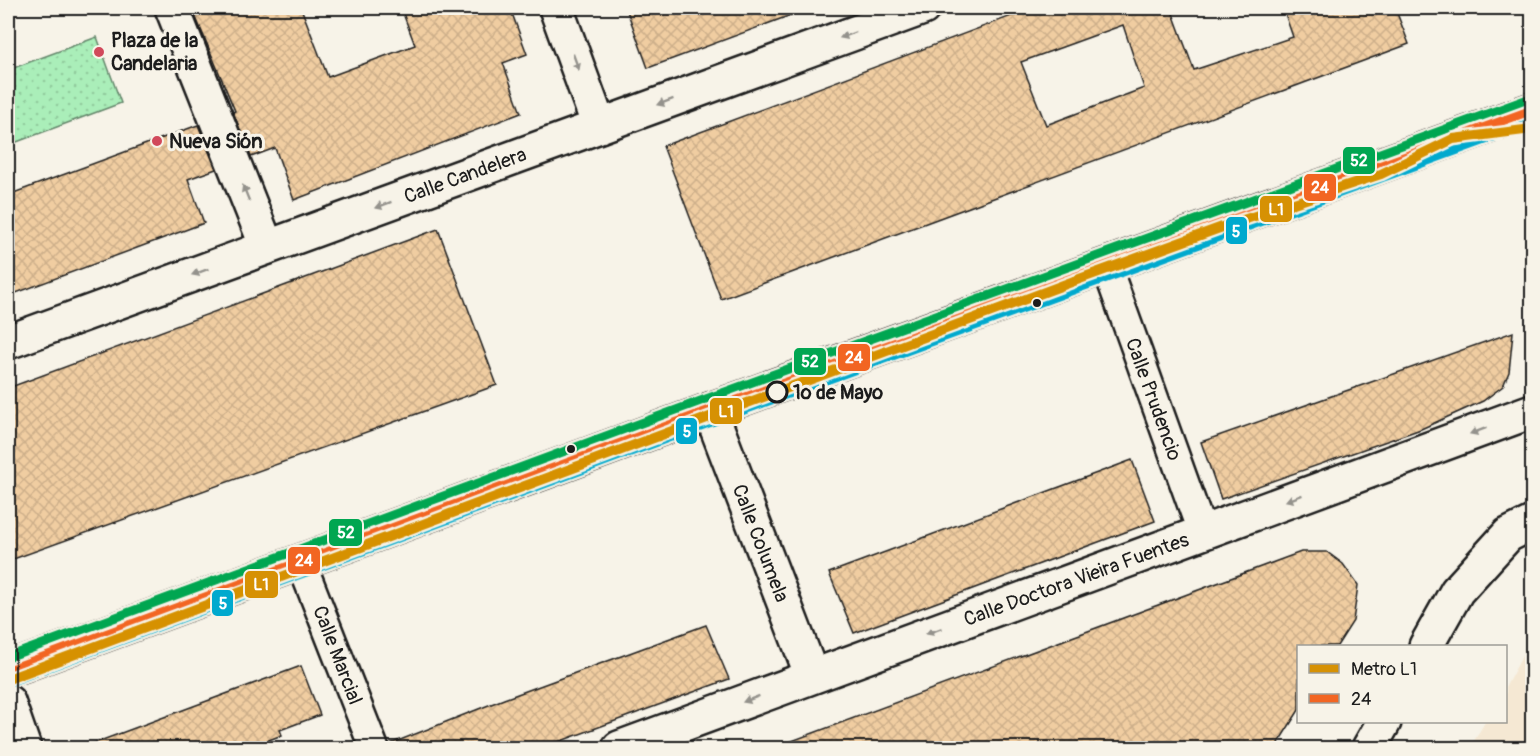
<svg xmlns="http://www.w3.org/2000/svg" width="1540" height="756" viewBox="0 0 1540 756" font-family="Pangolin,sans-serif">
<style>
.built{fill:#f5e8d3}
.grass{fill:url(#grass-dots);stroke:#63856a;stroke-width:1.5}
.building{fill:url(#building-cross-hatch);stroke:#1c1c1c;stroke-width:1.5;fill-rule:evenodd}
.lines{fill:none;stroke-linecap:round;stroke-linejoin:round}
.pedestrian-casing{stroke:#1c1c1c;stroke-width:33}
.minor-casing{stroke:#1c1c1c;stroke-width:38}
.tertiary-casing{stroke:#1c1c1c;stroke-width:38}
.primary-casing{stroke:#1c1c1c;stroke-width:38}
.pedestrian{stroke:#f7f3e8;stroke-width:28}
.minor{stroke:#f7f3e8;stroke-width:33}
.tertiary{stroke:#f7f3e8;stroke-width:33}
.primary{stroke:#f7f3e8;stroke-width:33}
.bus-1-casing{stroke:#f7f3e8;stroke-width:14}
.bus-2-casing{stroke:#f7f3e8;stroke-width:14}
.bus-3-casing{stroke:#f7f3e8;stroke-width:14}
.bus-1{stroke:#f26522;stroke-width:9}
.bus-2{stroke:#00a9ce;stroke-width:9}
.bus-3{stroke:#00a651;stroke-width:9}
.metro-1-casing{stroke:#f7f3e8;stroke-width:15}
.metro-1{stroke:#d69104;stroke-width:10}
.oneway{fill:#94928c}
.poi-dot{fill:#d1495b;stroke:#f7f3e8;stroke-width:2}
.bus-dot{fill:#1c1c1c;stroke:#f7f3e8;stroke-width:2}
.stop-dot{fill:#f7f3e8;stroke:#1c1c1c;stroke-width:3}
.labels{text-anchor:middle;stroke-width:6;stroke-linejoin:round;paint-order:stroke}
.poi-label{font-size:20px;font-weight:bold;fill:#1c1c1c;stroke:#f7f3e8;text-anchor:start}
.street-label{font-size:20px;fill:#1c1c1c;stroke:#f7f3e8}
.stop-label{font-size:20px;font-weight:bold;fill:#1c1c1c;stroke:#f7f3e8;text-anchor:start}
.line-badge{stroke:#f7f3e8;stroke-width:2}
.badge-label{font-size:16px;text-anchor:middle;font-weight:bold;fill:#fff}
</style>
<defs>
<pattern id="grass-dots" width="8" height="8" patternUnits="userSpaceOnUse" patternTransform="scale(1.5)"><rect width="8" height="8" fill="#aaeeb9"/><path d="M2 2h.1M6 6h.1" fill="none" stroke="#92cc9e" stroke-width="1.8" stroke-linecap="round"/></pattern>
<pattern id="building-cross-hatch" width="8" height="8" patternUnits="userSpaceOnUse" patternTransform="scale(1.5)"><rect width="8" height="8" fill="#f0cda1"/><path d="M0 0l8 8M0 8l8-8" fill="none" stroke="#cdaf8a"/></pattern>
</defs>
<rect width="100%" height="100%" fill="#f7f3e8"/>
<filter id="ink" filterUnits="userSpaceOnUse"><feTurbulence type="fractalNoise" baseFrequency=".0167" numOctaves="2"/><feDisplacementMap in="SourceGraphic" scale="12" xChannelSelector="R" yChannelSelector="G"/><feConvolveMatrix kernelMatrix="1 2 1 2 8 2 1 2 1" color-interpolation-filters="sRGB"/></filter>
<g filter="url(#ink)">
<!-- built -->
<polygon class="built" points="1532,638 1532,748 1470,748 1485,722 1506,722 1506,686"/>
<!-- grass -->
<polygon class="grass" points="97,37 121,103 14,143 8,124 8,70"/>
<!-- building -->
<g class="building">
<polygon points="192,8 301,8 328,77 415,45 401,8 510,8 527,54 503,63 521,113 294,200 275,148 251,157 233,112 235,111"/>
<polygon points="626,8 802,8 802,11 648,68"/>
<path d="M1033,8H1171L1194,70L1293,37L1283,8H1395L1409,44L721,299L663,146ZM1123,25L1144,88L1046,125L1021,62Z"/>
<polygon points="198,125 216,169 188,179 204,223 8,296 8,195"/>
<polygon points="438,229 497,385 8,561 8,388"/>
<polygon points="1513,332 1509,372 1503,386 1483,401 1421,429 1221,499 1201,442"/>
<polygon points="1132,460 1155,521 854,633 829,573"/>
<polygon points="1301,552 1327,552 1343,564 1358,585 1353,621 1337,646 1299,646 1299,710 1275,748 781,748 781,745"/>
<polygon points="706,625 729,679 542,748 390,748 390,744 504,699"/>
<polygon points="301,666 320,715 280,730 282,735 269,740 273,748 89,748 89,745"/>
</g>
<g class="lines">
<defs>
<g id="pedestrian">
<polyline points="1106,265 1202,532"/>
<polyline points="301,562 374,748"/>
</g>
<g id="minor">
<polyline points="172,8 267,247"/>
<polyline points="556,8 599,126"/>
<polyline points="8,342 923,8"/>
<polyline points="710,410 812,676"/>
<polyline points="8,702 24,748"/>
<polyline points="619,748 1532,411"/>
</g>
<g id="tertiary">
<polyline points="1426,646 1457,591 1508,535 1532,523"/>
<polyline points="1369,748 1384,722"/>
</g>
<polyline id="primary" points="8,670 710,410 1532,110"/>
</defs>
<!-- pedestrian casing -->
<use href="#pedestrian" class="pedestrian-casing"/>
<!-- minor casing -->
<use href="#minor" class="minor-casing"/>
<!-- tertiary casing -->
<use href="#tertiary" class="tertiary-casing"/>
<!-- primary casing -->
<use href="#primary" class="primary-casing"/>
<!-- pedestrian -->
<use href="#pedestrian" class="pedestrian"/>
<!-- minor -->
<use href="#minor" class="minor"/>
<!-- tertiary -->
<use href="#tertiary" class="tertiary"/>
<!-- primary -->
<use href="#primary" class="primary"/>
<defs>
<polyline id="bus-1" points="8,670 710,410 1532,110"/>
<polyline id="bus-2" points="12,681 714,421 1532,123"/>
<polyline id="bus-3" points="8,657 706,399 1528,99"/>
</defs>
<!-- bus-1 casing -->
<use href="#bus-1" class="bus-1-casing"/>
<!-- bus-2 casing -->
<use href="#bus-2" class="bus-2-casing"/>
<!-- bus-3 casing -->
<use href="#bus-3" class="bus-3-casing"/>
<!-- bus-1 -->
<use href="#bus-1" class="bus-1"/>
<!-- bus-2 -->
<use href="#bus-2" class="bus-2"/>
<!-- bus-3 -->
<use href="#bus-3" class="bus-3"/>
<defs>
<polyline id="metro-1" points="8,679 1074,281 1228,225 1381,174 1453,139 1532,129"/>
</defs>
<!-- metro-1 casing -->
<use href="#metro-1" class="metro-1-casing"/>
<!-- metro-1 -->
<use href="#metro-1" class="metro-1"/>
</g>
<!-- one-way arrows -->
<defs><path id="oneway-solid" d="M-6-.8H1V-3.2L6.5 0L1 3.2V.8H-6Z" transform="scale(1.5)"/></defs>
<g class="oneway">
<use href="#oneway-solid" transform="translate(848 35) rotate(160)"/>
<use href="#oneway-solid" transform="translate(576 62) rotate(70)"/>
<use href="#oneway-solid" transform="translate(665 102) rotate(160)"/>
<use href="#oneway-solid" transform="translate(246 193) rotate(-112)"/>
<use href="#oneway-solid" transform="translate(383 205) rotate(160)"/>
<use href="#oneway-solid" transform="translate(200 272) rotate(160)"/>
<use href="#oneway-solid" transform="translate(1478 431) rotate(160)"/>
<use href="#oneway-solid" transform="translate(1294 498) rotate(160)"/>
<use href="#oneway-solid" transform="translate(934 631) rotate(160)"/>
<use href="#oneway-solid" transform="translate(751 699) rotate(159)"/>
</g>
</g>
<!-- markers -->
<g class="poi-dot">
<circle cx="99" cy="52" r="6"/>
<circle cx="157" cy="141" r="6"/>
</g>
<g class="bus-dot">
<circle cx="1037" cy="303" r="5"/>
<circle cx="571" cy="449" r="5"/>
</g>
<circle class="stop-dot" cx="777" cy="392" r="10"/>
<g class="labels">
<!-- poi labels -->
<g class="poi-label">
<text x="111" y="47">Plaza de la<tspan x="111" dy="23">Candelaria</tspan></text>
<text x="169" y="148">Nueva Sión</text>
</g>
<!-- street labels -->
<g class="street-label">
<text transform="translate(465 175) rotate(-20)" y="7">Calle Candelera</text>
<text transform="translate(1154 399) rotate(70)" y="7">Calle Prudencio</text>
<text transform="translate(761 543) rotate(69)" y="7">Calle Columela</text>
<text transform="translate(1076 579) rotate(-20)" y="7">Calle Doctora Vieira Fuentes</text>
<text transform="translate(338 655) rotate(69)" y="7">Calle Marcial</text>
</g>
<!-- stop labels -->
<g class="stop-label">
<text x="793" y="399">1º de Mayo</text>
</g>
</g>
<g class="line-badge">
<rect x="1342" y="146" width="34" height="29" rx="6" fill="#00a651"/>
<rect x="1303" y="173" width="34" height="29" rx="6" fill="#f26522"/>
<rect x="1259" y="195" width="34" height="28" rx="6" fill="#d69104"/>
<rect x="1225" y="216" width="23" height="29" rx="6" fill="#00a9ce"/>
<rect x="837" y="343" width="34" height="29" rx="6" fill="#f26522"/>
<rect x="793" y="347" width="34" height="29" rx="6" fill="#00a651"/>
<rect x="709" y="397" width="34" height="28" rx="6" fill="#d69104"/>
<rect x="675" y="417" width="23" height="28" rx="6" fill="#00a9ce"/>
<rect x="328" y="518" width="35" height="29" rx="6" fill="#00a651"/>
<rect x="287" y="546" width="34" height="29" rx="6" fill="#f26522"/>
<rect x="244" y="570" width="35" height="29" rx="6" fill="#d69104"/>
<rect x="211" y="589" width="23" height="28" rx="6" fill="#00a9ce"/>
</g>
<g class="badge-label">
<text x="1359" y="166">52</text>
<text x="1320" y="193">24</text>
<text x="1276" y="215">L1</text>
<text x="1236" y="237">5</text>
<text x="854" y="363">24</text>
<text x="810" y="367">52</text>
<text x="726" y="417">L1</text>
<text x="687" y="437">5</text>
<text x="346" y="538">52</text>
<text x="304" y="566">24</text>
<text x="261" y="590">L1</text>
<text x="223" y="609">5</text>
</g>
<!-- margin -->
<rect width="1540" height="756" fill="none" stroke="#f7f3e8" stroke-width="30"/>
<rect x="15" y="15" width="1510" height="726" fill="none" stroke="#1c1c1c" stroke-width="2" filter="url(#ink)"/>
<!-- legend -->
<rect x="1297" y="645" width="210" height="78" fill="#f7f3e8" stroke="#9f9d96" stroke-width="1.5"/>
<rect x="1309" y="664" width="30" height="9" fill="#d69104" stroke="#9f9d96" stroke-width="1.5"/>
<text x="1351" y="675" font-size="18" fill="#1c1c1c">Metro L1</text>
<rect x="1309" y="694" width="30" height="9" fill="#f26522" stroke="#9f9d96" stroke-width="1.5"/>
<text x="1351" y="705" font-size="18" fill="#1c1c1c">24</text>
</svg>
